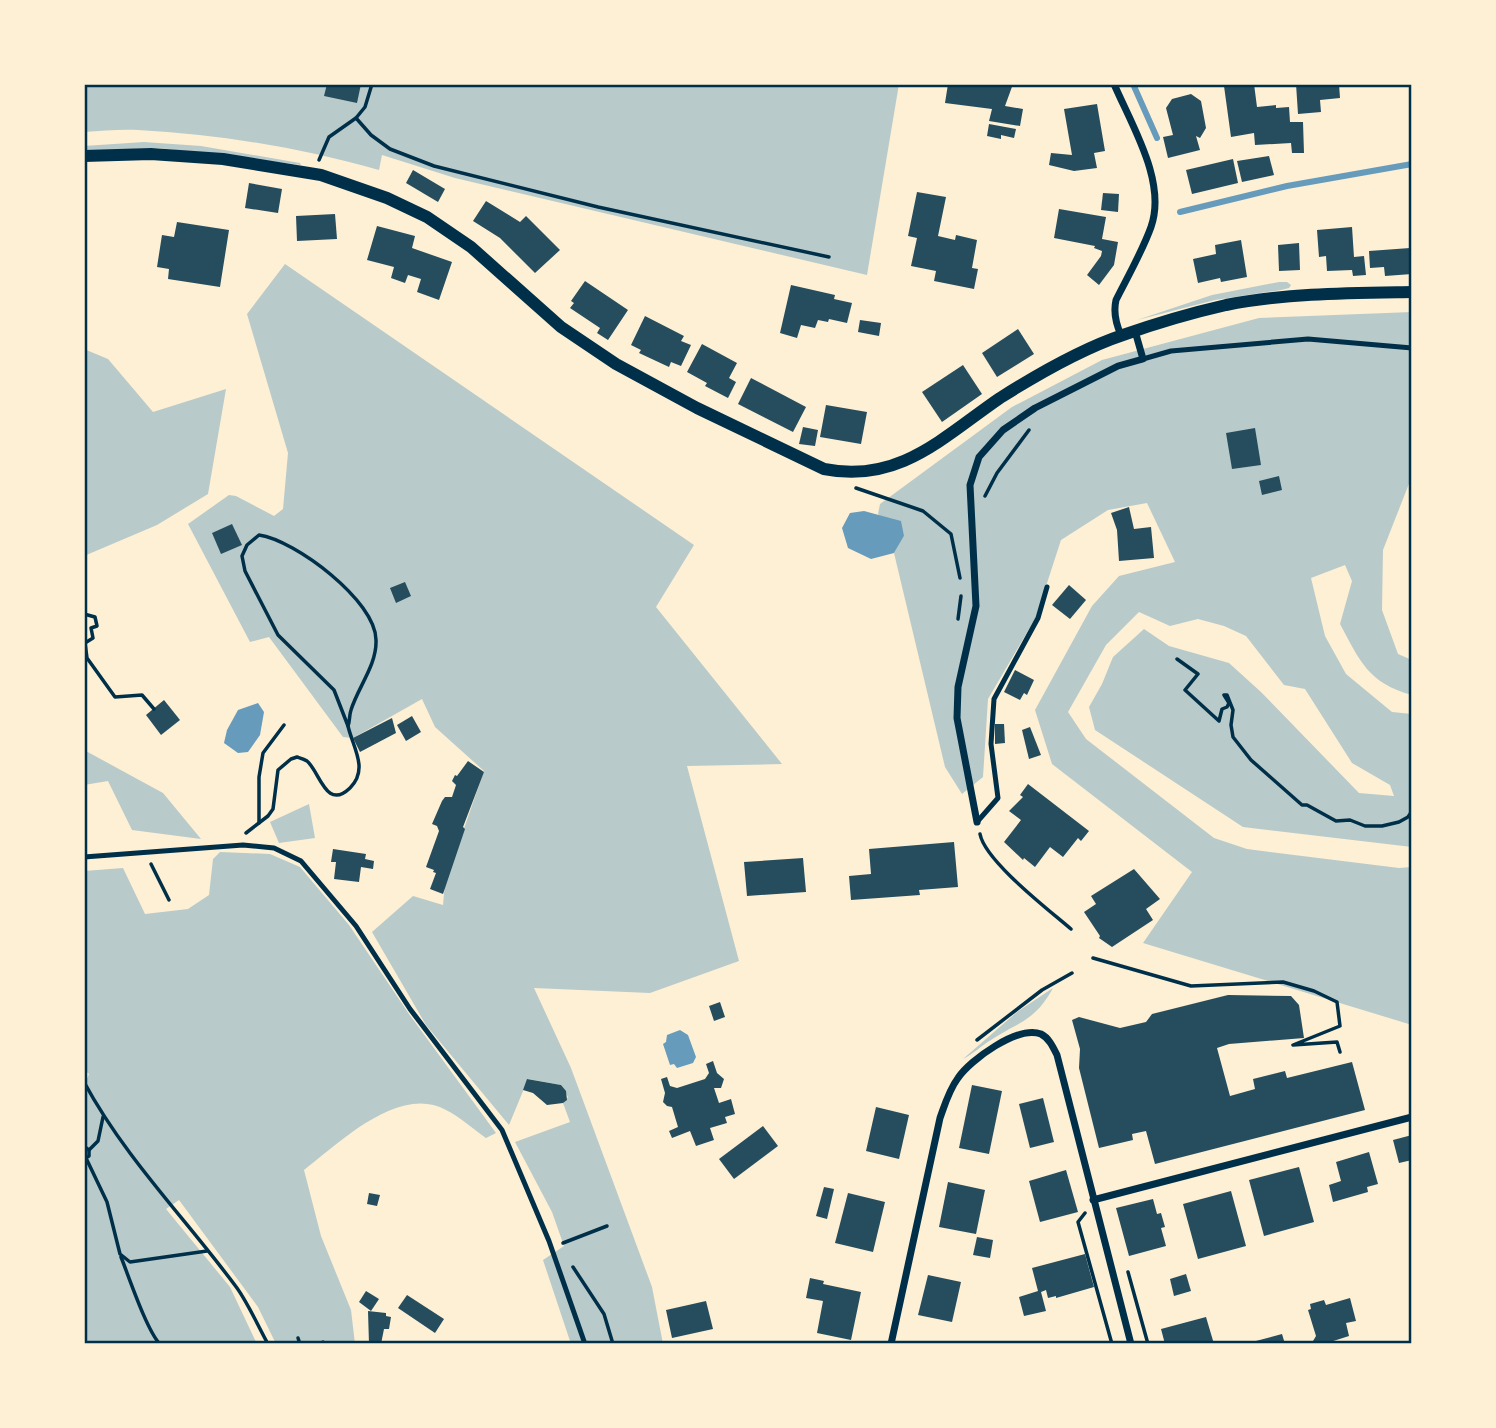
<svg xmlns="http://www.w3.org/2000/svg" width="1496" height="1428" viewBox="0 0 1496 1428" font-family="Overpass,sans-serif">
<style>
.green{fill:#b9caca}
.water{fill:#669bbc}
.lines{fill:none;stroke-linecap:round;stroke-linejoin:round}
.stream{stroke:#669bbc;stroke-width:6}
.building{fill:#264d5e}
.path{stroke:#003049;stroke-width:3.5}
.service{stroke:#003049;stroke-width:5}
.minor{stroke:#003049;stroke-width:7}
.tertiary{stroke:#003049;stroke-width:12}
.neatline{fill:none;stroke:#003049;stroke-width:2.5}
</style>
<rect width="100%" height="100%" fill="#fdf0d5"/>
<!-- green -->
<g class="green">
<path d="M84,84H899L867,275L455,178L382,155L379,170C301,148 219,134 138,130C120,129 102,131 84,132Z"/>
<polygon points="144,142 201,146 300,163 301,165 159,148 84,151 84,146"/>
<polygon points="285,264 694,545 656,607 782,764 687,766 739,961 650,993 534,988 571,1068 652,1287 663,1344 571,1344 543,1260 564,1246 552,1212 515,1142 570,1122 563,1103 568,1097 561,1085 528,1079 509,1125 426,1025 372,932 413,896 443,905 445,883 484,771 435,727 422,699 353,738 343,737 269,637 250,642 188,524 229,495 236,496 274,516 283,509 288,453 247,314"/>
<polygon points="1279,282 1287,282 1291,285 1289,288 1281,290 1215,300 1137,320 1212,295"/>
<path d="M1412,312V476L1383,550L1382,610L1398,654L1412,660V695C1368,683 1360,661 1340,624L1352,581L1345,565L1311,578L1325,636L1346,674L1392,712L1412,714V847L1243,827L1095,730L1089,707L1102,684L1113,657L1144,629L1169,646L1229,663L1261,692L1359,793L1394,796L1390,785L1352,763L1305,689L1284,685L1246,636L1224,626L1198,619L1170,626L1139,612L1106,645L1068,712L1086,739L1214,838L1247,849L1399,868L1412,867V1025L1143,943L1192,872L1052,764L1035,710L1092,606L1119,576L1175,562L1147,503L1108,510L1061,540L1036,617L988,699L983,777L962,794L945,767L894,553L904,536L878,514L880,504L1012,407L1102,360L1259,318Z"/>
<polygon points="84,349 108,359 153,412 226,389 208,494 157,525 84,556"/>
<polygon points="84,750 163,793 201,839 132,830 108,781 84,785"/>
<polygon points="309,804 315,838 279,843 270,822"/>
<path d="M220,852L270,854L300,867L349,925L409,1014L496,1133L486,1138C473,1129 460,1117 446,1110C399,1084 339,1143 304,1170L321,1236L351,1310L355,1344H276L258,1307L179,1200L166,1209L230,1287L257,1344H84V1086L89,1074L84,1070V871L123,868L145,914L188,909L209,895L213,859Z"/>
<path d="M1053,988C1035,1021 1020,1021 991,1040C981,1046 973,1054 963,1059L1017,1012Z"/>
</g>
<!-- water -->
<g class="water">
<polygon points="864,511 901,521 904,536 894,553 871,559 848,548 842,528 850,513"/>
<polygon points="258,703 264,712 260,735 248,752 238,753 224,743 227,730 238,710"/>
<polygon points="680,1030 688,1035 696,1057 693,1063 677,1068 674,1064 670,1065 663,1044 666,1042 667,1035"/>
</g>
<g class="lines">
<!-- stream -->
<g class="stream">
<polyline points="1133,84 1157,138"/>
<polyline points="1180,212 1287,186 1412,164"/>
</g>
</g>
<!-- building -->
<g class="building">
<polygon points="327,84 361,84 357,103 324,96"/>
<polygon points="948,84 1013,84 1005,106 1023,109 1020,126 989,121 992,109 945,103"/>
<polygon points="1238,84 1254,84 1257,107 1276,105 1276,108 1289,107 1290,122 1303,122 1304,153 1292,153 1291,143 1255,145 1254,133 1231,137 1224,86"/>
<polygon points="1296,84 1339,84 1340,98 1320,100 1321,112 1298,114"/>
<polygon points="1191,94 1201,101 1206,128 1200,138 1196,136 1200,150 1168,158 1163,137 1173,135 1166,108 1172,99"/>
<polygon points="1097,104 1105,151 1094,153 1097,168 1074,171 1049,165 1051,153 1072,155 1064,109"/>
<polygon points="989,124 1016,129 1014,138 1001,135 1001,139 987,136"/>
<polygon points="1269,156 1274,175 1242,182 1237,161"/>
<polygon points="1233,159 1238,183 1192,194 1186,170"/>
<polygon points="413,170 445,189 438,202 406,183"/>
<polygon points="249,183 282,189 278,213 245,208"/>
<polygon points="917,192 946,197 938,236 955,240 956,235 977,240 972,268 978,269 974,289 934,281 936,271 911,266 917,238 908,236"/>
<polygon points="1103,193 1119,194 1118,212 1101,210"/>
<polygon points="486,201 520,222 526,216 560,250 535,273 500,238 473,221"/>
<polygon points="1059,209 1106,217 1102,239 1118,242 1114,265 1099,285 1087,275 1101,256 1102,251 1094,248 1095,246 1054,238"/>
<polygon points="335,214 337,239 297,241 296,216"/>
<polygon points="177,222 229,230 220,287 168,279 169,269 157,267 162,235 174,237"/>
<polygon points="377,226 415,236 412,248 452,262 439,300 417,292 421,279 408,275 405,283 391,278 394,267 367,260"/>
<polygon points="1352,227 1354,257 1364,256 1366,275 1353,276 1352,270 1327,271 1326,256 1319,257 1317,230"/>
<polygon points="1241,240 1247,277 1221,282 1220,278 1198,283 1193,259 1216,254 1215,245"/>
<polygon points="1299,243 1300,270 1279,271 1278,245"/>
<polygon points="1410,248 1412,274 1385,276 1384,267 1370,268 1369,251"/>
<polygon points="585,281 628,310 608,340 597,333 600,328 570,308 574,303 571,301"/>
<polygon points="791,285 835,295 834,299 852,303 847,323 829,319 828,322 818,320 815,328 801,325 797,338 780,333"/>
<polygon points="645,316 684,336 681,341 691,345 681,366 671,362 669,367 639,353 641,350 631,345"/>
<polygon points="860,320 881,323 879,336 858,332"/>
<polygon points="1018,329 1034,354 997,377 982,353"/>
<polygon points="702,344 737,363 729,378 736,382 728,398 705,386 707,383 687,372"/>
<polygon points="963,365 982,394 942,422 922,392"/>
<polygon points="751,378 806,407 793,432 738,404"/>
<polygon points="826,405 867,412 861,444 820,437"/>
<polygon points="803,427 818,430 815,446 799,444"/>
<polygon points="1255,428 1261,465 1232,469 1226,433"/>
<polygon points="1279,476 1282,490 1262,495 1259,481"/>
<polygon points="1129,507 1134,529 1151,527 1154,558 1119,561 1117,530 1111,513"/>
<polygon points="232,524 242,545 221,554 212,533"/>
<polygon points="405,582 411,596 396,603 390,588"/>
<polygon points="1069,585 1086,600 1070,619 1052,605"/>
<polygon points="1015,670 1034,680 1027,695 1024,693 1020,700 1004,692"/>
<polygon points="164,700 180,720 161,735 146,715"/>
<polygon points="412,716 421,732 406,741 397,725"/>
<polygon points="392,718 396,733 360,752 353,738"/>
<polygon points="995,724 1004,724 1005,743 995,744"/>
<polygon points="1030,727 1041,755 1029,759 1022,730"/>
<polygon points="468,761 484,772 463,827 465,829 443,894 430,889 436,873 433,872 434,870 426,867 439,831 437,826 432,824 442,801 445,797 452,797 456,785 452,781 455,775 457,776"/>
<polygon points="1028,784 1089,831 1081,841 1078,838 1063,857 1050,847 1035,867 1024,858 1023,860 1004,842 1021,820 1009,811 1023,797 1020,795"/>
<polygon points="954,842 958,887 919,890 920,895 851,900 849,876 871,874 869,849"/>
<polygon points="333,849 366,854 365,859 374,861 373,869 361,867 359,882 334,879 336,862 331,862"/>
<polygon points="803,858 806,892 747,896 744,862"/>
<polygon points="1134,869 1160,899 1146,909 1153,920 1112,947 1099,938 1100,936 1084,912 1096,904 1091,896"/>
<polygon points="1228,995 1291,996 1299,1005 1304,1038 1229,1044 1217,1048 1230,1096 1255,1089 1253,1079 1285,1071 1287,1078 1352,1062 1365,1110 1155,1164 1146,1131 1132,1134 1133,1140 1099,1148 1079,1068 1080,1049 1072,1020 1079,1017 1120,1028 1146,1022 1152,1014"/>
<polygon points="720,1002 725,1017 714,1021 709,1006"/>
<polygon points="713,1061 717,1073 724,1079 721,1088 714,1088 719,1103 731,1099 735,1114 725,1117 727,1123 710,1128 714,1140 696,1146 690,1131 672,1138 669,1131 678,1127 672,1107 667,1106 663,1102 665,1093 661,1079 667,1077 670,1086 677,1088 705,1079 709,1073 706,1064"/>
<polygon points="527,1079 561,1085 566,1091 567,1100 563,1103 547,1105 533,1093 523,1090"/>
<polygon points="972,1085 1002,1091 989,1154 959,1148"/>
<polygon points="1043,1098 1054,1142 1030,1148 1019,1104"/>
<polygon points="876,1107 909,1115 899,1159 866,1151"/>
<polygon points="763,1126 778,1146 734,1179 719,1159"/>
<polygon points="1412,1135 1412,1160 1399,1163 1393,1140"/>
<polygon points="1369,1152 1378,1184 1367,1187 1368,1192 1333,1202 1329,1185 1341,1181 1336,1162"/>
<polygon points="1299,1167 1314,1222 1264,1236 1249,1180"/>
<polygon points="1066,1170 1078,1212 1040,1222 1029,1181"/>
<polygon points="948,1182 985,1190 976,1234 939,1227"/>
<polygon points="824,1187 834,1189 827,1219 816,1216"/>
<polygon points="1231,1191 1246,1246 1198,1259 1183,1204"/>
<polygon points="369,1193 380,1195 377,1206 367,1204"/>
<polygon points="848,1193 885,1202 873,1252 835,1243"/>
<polygon points="1153,1199 1157,1214 1161,1213 1165,1227 1161,1228 1166,1246 1129,1256 1116,1208"/>
<polygon points="977,1237 993,1240 990,1258 973,1255"/>
<polygon points="1085,1254 1094,1287 1056,1298 1056,1296 1048,1298 1046,1290 1041,1292 1046,1311 1024,1316 1019,1297 1038,1291 1032,1268"/>
<polygon points="1186,1274 1191,1291 1174,1296 1170,1279"/>
<polygon points="928,1275 961,1282 952,1322 918,1315"/>
<polygon points="810,1278 824,1281 823,1284 861,1292 851,1340 817,1333 823,1301 806,1298"/>
<polygon points="366,1291 379,1299 371,1311 359,1302"/>
<polygon points="407,1295 444,1319 435,1333 398,1308"/>
<polygon points="1350,1298 1356,1321 1346,1323 1349,1336 1324,1344 1313,1341 1316,1336 1308,1310 1311,1309 1310,1304 1324,1300 1326,1305"/>
<polygon points="706,1301 713,1329 672,1338 666,1310"/>
<polygon points="368,1311 386,1313 386,1316 391,1317 389,1329 384,1329 381,1344 369,1344"/>
<polygon points="1206,1317 1214,1344 1165,1344 1161,1329"/>
<polygon points="1282,1334 1285,1344 1253,1344 1252,1342"/>
</g>
<g class="lines">
<!-- path -->
<g class="path">
<polyline points="356,118 371,135 390,149 434,166 598,207 829,257"/>
<polyline points="319,160 329,137 356,118 365,107 372,84"/>
<polyline points="856,488 923,511 951,534 960,578"/>
<polyline points="985,496 997,473 1029,430"/>
<path d="M259,535C295,540 376,601 376,640C377,665 358,687 351,710C349,716 350,721 348,726L334,690L278,635L245,571L242,556L247,545Z"/>
<polyline points="84,614 95,617 97,626 91,628 93,638 85,643 87,658 115,697 142,695 154,709"/>
<polyline points="958,619 961,596"/>
<polyline points="1177,659 1198,674 1185,690 1219,721 1222,709 1227,707 1229,703 1224,695 1227,695 1233,710 1231,725 1233,737 1251,760 1302,805 1307,805 1336,821 1350,820 1365,826 1382,826 1399,822 1408,817 1412,811"/>
<polyline points="1412,782 1412,790"/>
<polyline points="259,823 259,777 263,753 284,725"/>
<path d="M246,833L268,816L273,809L278,770L291,759L297,757C300,758 304,759 307,761C320,772 326,811 350,788C369,769 353,748 348,726"/>
<path d="M980,834C985,861 1049,910 1071,929"/>
<polyline points="151,864 169,900"/>
<polyline points="1093,958 1191,986 1283,982 1314,991 1337,1002 1340,1026 1293,1045 1337,1042 1340,1052"/>
<polyline points="977,1040 1042,990 1072,973"/>
<path d="M84,1082C125,1158 186,1219 237,1288C249,1305 258,1326 268,1344"/>
<polyline points="84,1146 89,1150 89,1156 84,1159"/>
<polyline points="89,1150 98,1141 103,1117"/>
<polyline points="86,1158 107,1202 120,1254 130,1262 207,1251"/>
<polyline points="1085,1213 1078,1222 1112,1344"/>
<polyline points="563,1243 607,1226"/>
<path d="M121,1257C129,1277 147,1331 160,1344"/>
<polyline points="573,1267 604,1314 613,1344"/>
<polyline points="1128,1272 1148,1344"/>
<polyline points="298,1338 300,1344"/>
<polyline points="323,1342 323,1344"/>
</g>
<!-- service -->
<g class="service">
<polyline points="1143,359 1171,351 1308,339 1412,348"/>
<polyline points="977,822 998,798 991,744 994,699 1038,618 1047,587"/>
<polyline points="84,857 243,845 274,848 301,861 356,926 410,1009 502,1130 549,1241 585,1344"/>
</g>
<!-- minor -->
<g class="minor">
<path d="M1114,84C1132,126 1167,182 1151,227C1142,252 1128,276 1116,300C1113,313 1116,324 1121,335"/>
<polyline points="977,822 957,718 958,687 976,606 970,485 979,457 1003,430 1035,408 1118,366 1143,359 1135,331"/>
<polyline points="1093,1200 1412,1117"/>
<path d="M891,1344L940,1118C945,1104 949,1090 958,1078C970,1060 1018,1025 1041,1034C1049,1038 1053,1047 1057,1055L1131,1344"/>
</g>
<!-- tertiary -->
<path class="tertiary" d="M84,156L151,154L223,159L321,175L387,198L427,217L471,247L561,327L616,364L697,408L824,469C899,484 943,437 1000,398C1038,374 1081,349 1123,335C1157,323 1191,313 1226,305C1287,293 1350,293 1412,292"/>
</g>
<!-- border -->
<rect width="1496" height="1428" fill="none" stroke="#fdf0d5" stroke-width="172"/>
<rect x="86" y="86" width="1324" height="1256" class="neatline"/>
</svg>
